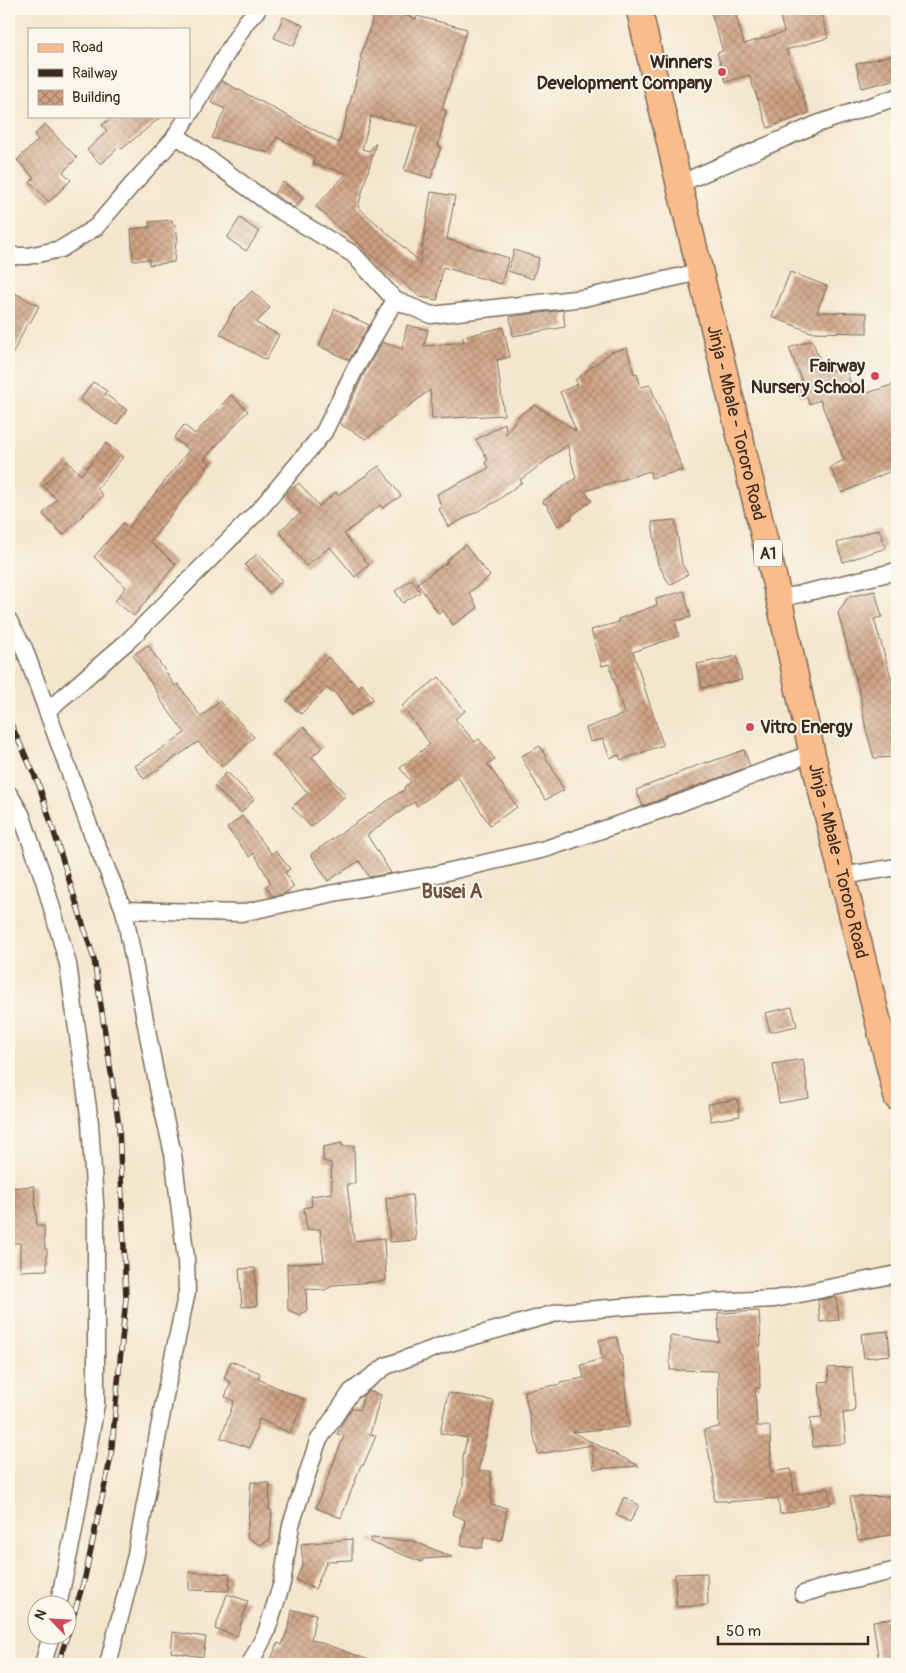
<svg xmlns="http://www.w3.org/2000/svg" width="906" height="1673" viewBox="0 0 906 1673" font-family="Pangolin,sans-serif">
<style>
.building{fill:url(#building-cross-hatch)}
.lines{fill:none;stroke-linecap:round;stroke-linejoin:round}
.minor-casing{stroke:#7c6c5b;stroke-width:19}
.primary-casing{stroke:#7c6c5b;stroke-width:28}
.minor{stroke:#fff;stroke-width:16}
.primary{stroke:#fabc8b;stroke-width:25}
.rail-casing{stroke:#3b2a1e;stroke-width:5.5}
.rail{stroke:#fbf7ec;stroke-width:4;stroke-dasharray:11;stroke-linecap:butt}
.poi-dot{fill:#d1495b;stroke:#fbf7ec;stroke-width:2}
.labels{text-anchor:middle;stroke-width:4;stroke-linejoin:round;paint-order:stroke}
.shield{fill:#fbf7ec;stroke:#75685c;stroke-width:1}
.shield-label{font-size:16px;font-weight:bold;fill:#3b2a1e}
.poi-label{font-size:18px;font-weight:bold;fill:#3b2a1e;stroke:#fbf7ec;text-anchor:end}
.street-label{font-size:18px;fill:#3b2a1e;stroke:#fbf7ec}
.quarter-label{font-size:20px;font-weight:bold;fill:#6e5341;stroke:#fbf7ec}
</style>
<defs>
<pattern id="building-cross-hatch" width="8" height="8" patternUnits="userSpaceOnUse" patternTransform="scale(1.25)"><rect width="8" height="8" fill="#cda082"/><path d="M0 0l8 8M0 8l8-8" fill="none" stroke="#a8836a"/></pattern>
</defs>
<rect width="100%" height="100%" fill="#fbf7ec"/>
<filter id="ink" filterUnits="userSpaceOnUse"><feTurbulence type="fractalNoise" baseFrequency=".02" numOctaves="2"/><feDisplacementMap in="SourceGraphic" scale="10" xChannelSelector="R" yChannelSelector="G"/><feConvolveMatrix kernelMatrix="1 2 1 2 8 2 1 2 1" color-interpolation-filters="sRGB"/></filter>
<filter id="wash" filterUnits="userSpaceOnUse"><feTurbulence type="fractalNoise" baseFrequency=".0096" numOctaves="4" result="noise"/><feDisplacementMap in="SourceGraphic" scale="20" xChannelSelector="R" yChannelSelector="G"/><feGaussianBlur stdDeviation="1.12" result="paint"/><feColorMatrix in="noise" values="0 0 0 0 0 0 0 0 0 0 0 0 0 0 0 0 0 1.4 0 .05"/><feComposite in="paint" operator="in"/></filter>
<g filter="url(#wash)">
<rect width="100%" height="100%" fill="#f4e6cd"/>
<g id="blocks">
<!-- building -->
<g class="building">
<polygon points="376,9 385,9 416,19 417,16 467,29 442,109 446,110 438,146 441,147 431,178 404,170 418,126 371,116 362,149 369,151 376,143 358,207 420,262 431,192 455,196 447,239 509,258 501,284 443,267 437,300 420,297 344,231 343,232 316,206 347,173 313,164 315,157 277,137 269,153 212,138 225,109 211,102 222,81 339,143 362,59 360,58"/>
<polygon points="710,9 734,9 744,44 784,32 778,9 820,9 828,38 786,50 809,113 768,128 749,75 726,82 717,53 723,51"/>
<polygon points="283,17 303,25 294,46 274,38"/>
<polygon points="897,54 897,79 862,88 856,64"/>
<polygon points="113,116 162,116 122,149 119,147 101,164 87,150 107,131 102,125"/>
<polygon points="45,124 77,158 63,172 71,180 49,202 30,182 34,178 17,160 38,140 34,135"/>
<polygon points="283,182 303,197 294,208 274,194"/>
<polygon points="240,218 259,232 246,251 227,238"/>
<polygon points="172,220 173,225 176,225 178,242 176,242 174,262 149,265 149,259 133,261 131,229 150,227 149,222"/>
<polygon points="514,250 539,258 533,279 508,271"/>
<polygon points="790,272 827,286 817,312 867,313 867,333 811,332 772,317"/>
<polygon points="9,290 39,306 30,323 28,322 9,361"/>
<polygon points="252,291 270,308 256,323 279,335 266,360 220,334 233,310"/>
<polygon points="335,309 369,325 349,360 319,346"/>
<polygon points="563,310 565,327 513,336 510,317"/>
<polygon points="407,325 428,330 424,346 464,342 463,337 503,327 510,357 497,360 504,415 432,419 430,390 366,439 340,424 364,374 382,342 402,349"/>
<polygon points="812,340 825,373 845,366 853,390 860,388 862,395 897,383 897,468 842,493 830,467 844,460 820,400 809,404 807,397 800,397 795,384 802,381 789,348"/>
<polygon points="627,348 634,374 637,373 641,387 650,385 683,470 651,478 650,471 585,491 592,501 571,516 572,518 558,526 546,503 544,504 543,501 576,478 567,445 520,480 522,482 497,501 448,527 439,509 441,507 437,494 489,468 485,462 488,460 476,440 505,423 506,434 519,415 535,405 576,431 560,392 578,384 575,380 611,352"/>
<polygon points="93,382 107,391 105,394 127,410 116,425 80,400"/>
<polygon points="231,395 248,411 204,459 210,464 150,542 176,564 134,616 115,601 126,587 94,557 123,523 128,528 189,450 174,438 184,425 195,434"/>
<polygon points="106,443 123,457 97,489 103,495 63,535 43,514 57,499 43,486 67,461 81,475"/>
<polygon points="379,466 401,496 383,508 380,505 344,534 369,565 355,577 330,547 306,566 279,531 301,513 286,495 299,483 319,506 336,492 338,495"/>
<polygon points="675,520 682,564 688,574 670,585 658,564 652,522"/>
<polygon points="879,529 886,548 843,562 837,543"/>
<polygon points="465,545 490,576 469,593 478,608 453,625 443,610 438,613 417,583 448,562 446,561"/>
<polygon points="258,553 282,581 269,592 245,565"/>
<polygon points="412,579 420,592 403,603 395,591"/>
<polygon points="684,591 691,617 675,621 679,636 633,652 663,745 621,760 619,755 610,758 603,739 590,742 586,728 624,714 609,664 602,666 591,630 619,622 618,619 657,605 656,599"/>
<polygon points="875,591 882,617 874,619 897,698 897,757 874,758 866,730 860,695 838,613 848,597"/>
<polygon points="148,645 175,686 178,684 201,717 219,701 254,737 222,767 198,742 144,779 135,766 185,733 159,698 160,697 133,655"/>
<polygon points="737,656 742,680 702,688 697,664"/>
<polygon points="328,657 358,687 362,684 373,699 351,715 333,690 332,692 327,688 301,714 287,701"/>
<polygon points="439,677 465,711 455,719 475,742 479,739 495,759 488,764 517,807 490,825 458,777 417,806 414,802 367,835 391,873 369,877 359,861 328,881 311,854 405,789 404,787 411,782 400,768 430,744 402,706"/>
<polygon points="304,727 323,747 312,757 346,795 311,827 292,807 308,793 273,755"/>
<polygon points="540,746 564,790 545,800 521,756"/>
<polygon points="744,750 750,766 643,806 636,790 706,762 707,763"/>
<polygon points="227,772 254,799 241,813 214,786"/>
<polygon points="242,816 272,854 276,851 290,869 285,872 294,887 284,894 272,896 266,886 271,883 254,853 250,857 227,828"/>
<polygon points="792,1007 797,1026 770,1032 765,1013"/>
<polygon points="803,1059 809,1098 779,1103 773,1064"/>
<polygon points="737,1099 740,1116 711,1121 708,1104"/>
<polygon points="342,1143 342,1146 354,1146 355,1184 347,1184 354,1241 384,1238 386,1281 334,1285 325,1290 306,1289 307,1310 300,1315 288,1310 287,1264 324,1262 320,1229 307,1230 304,1208 312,1206 311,1196 332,1193 331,1163 323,1161 323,1147"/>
<polygon points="34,1186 37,1226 44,1226 45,1249 47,1249 47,1270 20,1271 20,1243 9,1243 9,1188"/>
<polygon points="412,1195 416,1240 390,1242 386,1198"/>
<polygon points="255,1268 257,1306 242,1307 239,1269"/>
<polygon points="836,1297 839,1320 820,1322 818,1300"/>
<polygon points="759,1311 761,1345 759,1345 760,1388 755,1388 757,1426 770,1426 771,1472 791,1469 794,1495 828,1488 831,1504 780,1514 778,1498 727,1502 727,1501 714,1501 714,1478 704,1430 719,1427 718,1371 670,1370 670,1336 719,1342 718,1313"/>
<polygon points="888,1331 890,1355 864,1358 861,1334"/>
<polygon points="617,1337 623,1364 629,1427 572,1432 639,1466 594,1469 592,1445 538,1454 524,1391 561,1384 560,1382 584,1378 581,1365 602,1359 599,1340"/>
<polygon points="231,1361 260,1373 258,1379 305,1400 290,1433 259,1419 250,1448 221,1438 234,1401 225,1397 231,1382 224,1379"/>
<polygon points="852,1367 855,1405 854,1412 843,1413 846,1443 813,1447 810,1418 822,1417 819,1382 829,1381 828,1368"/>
<polygon points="369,1391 381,1395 370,1434 376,1436 363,1466 361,1465 341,1518 316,1508 344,1436 337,1434 340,1427 352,1408 360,1410 364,1394"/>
<polygon points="448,1393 494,1401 478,1471 491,1471 491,1505 507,1508 502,1540 484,1537 482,1548 461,1545 465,1520 452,1514 463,1487 463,1457 467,1438 440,1433"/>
<polygon points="251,1482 270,1483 269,1510 272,1510 270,1540 260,1545 247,1537"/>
<polygon points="897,1496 897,1534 858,1540 850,1497"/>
<polygon points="624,1497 639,1505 630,1522 616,1515"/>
<polygon points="371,1538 413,1541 452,1557 423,1559 422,1562 370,1542"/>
<polygon points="352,1539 352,1560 327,1561 315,1589 296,1580 303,1563 301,1544"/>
<polygon points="189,1572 230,1574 229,1591 189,1590"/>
<polygon points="707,1573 708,1605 676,1607 675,1574"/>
<polygon points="227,1594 248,1601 237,1636 215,1629"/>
<polygon points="292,1610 316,1614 311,1639 375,1662 374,1664 269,1664 278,1643 282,1645 289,1626"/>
<polygon points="897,1618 897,1664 879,1664 873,1621"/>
<polygon points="173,1632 206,1637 203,1657 171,1652"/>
</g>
</g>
</g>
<g filter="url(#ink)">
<use href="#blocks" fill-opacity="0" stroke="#7c6c5b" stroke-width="1"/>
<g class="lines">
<defs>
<g id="minor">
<polyline points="189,115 246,22 258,9"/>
<polyline points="176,135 274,207 353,254 395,300 431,315 584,298 700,272"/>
<polyline points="679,184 817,124 897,97"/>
<polyline points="9,256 28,256 61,249 96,227 131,186 172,141 188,116"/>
<polyline points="779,599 897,571"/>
<polyline points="9,621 24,648 91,831 124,910 159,1093 173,1154 186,1259 187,1292 167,1385 135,1559 108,1664"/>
<polyline points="47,711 129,640 261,508 324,432 355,369 395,300"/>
<polyline points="9,794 21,814 43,877 68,964 90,1123 96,1219 96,1404 73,1535 58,1606"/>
<polyline points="842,876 897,867"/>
<polyline points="124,910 241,913 334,893 429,876 545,849 664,809 812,753"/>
<polyline points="803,1594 828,1586 897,1570"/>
<polyline points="43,1664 51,1636"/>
<polyline points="250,1664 266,1633 282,1583 291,1525 318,1441 351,1392 386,1366 446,1344 560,1312 647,1305 775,1299 897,1274"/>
</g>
<g id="primary">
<path id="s1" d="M639,9L679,184L779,599L812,753L897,1098"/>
</g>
</defs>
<!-- minor casing -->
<use href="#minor" class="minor-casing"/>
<!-- primary casing -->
<use href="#primary" class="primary-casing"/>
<!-- minor -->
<use href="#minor" class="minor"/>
<!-- primary -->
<use href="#primary" class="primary"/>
<defs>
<g id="rail">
<polyline points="9,720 39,785 94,959 119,1126 126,1298 111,1456 85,1577 68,1634"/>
<polyline points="58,1664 67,1636"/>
</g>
</defs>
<!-- rail casing -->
<use href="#rail" class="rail-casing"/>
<!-- rail -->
<use href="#rail" class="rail"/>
</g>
</g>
<!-- markers -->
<g class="poi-dot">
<circle cx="722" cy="72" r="5"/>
<circle cx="875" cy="376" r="5"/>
<circle cx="750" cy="727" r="5"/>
</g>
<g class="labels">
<!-- shield labels -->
<rect class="shield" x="754" y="539.5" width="28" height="27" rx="4"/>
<g class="shield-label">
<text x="768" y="559">A1</text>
</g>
<!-- poi labels -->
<g class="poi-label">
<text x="712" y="68">Winners<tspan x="712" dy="21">Development Company</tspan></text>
<text x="865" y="372">Fairway<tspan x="865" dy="21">Nursery School</tspan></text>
<text x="760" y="733" text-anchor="start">Vitro Energy</text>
</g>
<!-- street labels -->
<g class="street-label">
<text dy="6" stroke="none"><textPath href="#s1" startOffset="425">Jinja - Mbale - Tororo Road</textPath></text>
<text dy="6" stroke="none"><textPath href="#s1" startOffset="875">Jinja - Mbale - Tororo Road</textPath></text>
</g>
<!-- quarter labels -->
<g class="quarter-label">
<text x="452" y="898">Busei A</text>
</g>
</g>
<!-- margin -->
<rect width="906" height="1673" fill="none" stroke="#fbf7ec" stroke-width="30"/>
<!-- legend -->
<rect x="28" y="28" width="162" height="90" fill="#fbf7ec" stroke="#aea59a"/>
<rect x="38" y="44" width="25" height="8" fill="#fabc8b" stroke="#aea59a"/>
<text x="72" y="52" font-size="15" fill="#3b2a1e">Road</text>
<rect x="38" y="69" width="25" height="8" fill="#3b2a1e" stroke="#aea59a"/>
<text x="72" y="78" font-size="15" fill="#3b2a1e">Railway</text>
<rect x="38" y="90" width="25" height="15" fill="url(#building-cross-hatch)" stroke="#aea59a"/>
<text x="72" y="102" font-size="15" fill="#3b2a1e">Building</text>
<!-- north arrow -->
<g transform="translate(52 1620) rotate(295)"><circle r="24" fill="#fbf7ec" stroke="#aea59a"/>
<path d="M0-4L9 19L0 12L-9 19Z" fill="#d1495b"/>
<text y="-8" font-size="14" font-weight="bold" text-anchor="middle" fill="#3b2a1e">N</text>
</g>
<!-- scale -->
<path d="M718 1636v8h150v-8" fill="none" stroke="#3b2a1e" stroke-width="2.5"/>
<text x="726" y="1636" font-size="15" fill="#3b2a1e" stroke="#fbf7ec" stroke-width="4" paint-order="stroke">50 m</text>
</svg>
